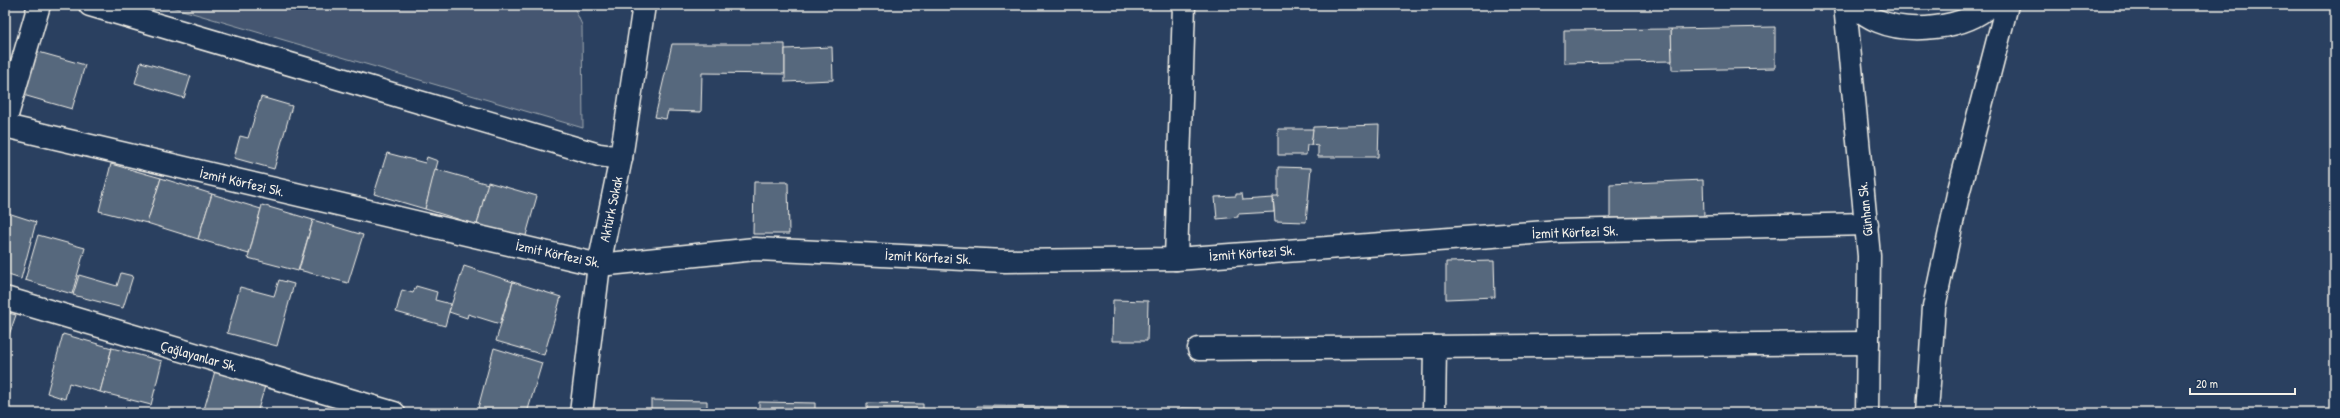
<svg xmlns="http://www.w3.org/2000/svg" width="2340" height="418" viewBox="0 0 2340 418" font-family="'Patrick Hand',sans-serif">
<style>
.green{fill:#445771;stroke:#9ca4ac}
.building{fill:#56677d;stroke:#f4f1e8}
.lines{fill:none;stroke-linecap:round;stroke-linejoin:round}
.minor-casing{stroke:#f4f1e8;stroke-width:25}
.tertiary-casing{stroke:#f4f1e8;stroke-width:25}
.minor{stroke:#1d3557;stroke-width:22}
.tertiary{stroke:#1d3557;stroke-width:22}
.labels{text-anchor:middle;stroke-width:4;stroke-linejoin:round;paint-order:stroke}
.street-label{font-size:14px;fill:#f4f1e8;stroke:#1d3557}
</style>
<rect width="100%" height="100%" fill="#2a4060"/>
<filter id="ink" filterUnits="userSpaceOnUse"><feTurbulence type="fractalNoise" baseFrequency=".025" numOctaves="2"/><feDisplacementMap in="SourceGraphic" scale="8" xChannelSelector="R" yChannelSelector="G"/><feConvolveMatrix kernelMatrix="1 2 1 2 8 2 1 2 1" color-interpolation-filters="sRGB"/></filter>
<g filter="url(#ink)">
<!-- green -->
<polygon class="green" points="165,5 573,5 582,25 583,128"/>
<!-- building -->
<g class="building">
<polygon points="1775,27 1775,68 1672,70 1671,29"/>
<polygon points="1671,29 1672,61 1564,63 1564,30"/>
<polygon points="672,44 785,44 785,74 702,73 701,112 668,111 666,119 655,117"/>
<polygon points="832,47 833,80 785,82 785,49"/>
<polygon points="35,51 85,65 72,109 23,95"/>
<polygon points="141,62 191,76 184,98 135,83"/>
<polygon points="261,97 292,106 274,169 234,158 240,136 248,138"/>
<polygon points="1379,125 1378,157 1318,157 1318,146 1311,145 1313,127"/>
<polygon points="1278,129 1313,129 1311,145 1307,145 1306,155 1278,155"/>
<polygon points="387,153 425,163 427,157 438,161 425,209 374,194"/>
<polygon points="111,164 161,178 147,223 99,211"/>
<polygon points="1278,167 1311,168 1306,222 1275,221 1273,196 1278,196"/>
<polygon points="435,169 488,184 477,225 425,209"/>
<polygon points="161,178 212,194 198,239 147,223"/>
<polygon points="1703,180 1704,217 1610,218 1610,184"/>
<polygon points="488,182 537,196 525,239 477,225"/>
<polygon points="754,182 788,182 789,234 753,234"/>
<polygon points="212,194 261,209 249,254 198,239"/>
<polygon points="1236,194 1242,194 1243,200 1273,198 1274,212 1238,214 1238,217 1217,219 1215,197 1236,196"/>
<polygon points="262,205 313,220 298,271 248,258"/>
<polygon points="5,212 36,222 21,279 5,274"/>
<polygon points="313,220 363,235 348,283 299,270"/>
<polygon points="38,235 85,248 72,294 25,280"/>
<polygon points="1494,261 1495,297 1446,299 1446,262"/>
<polygon points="464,266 513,282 500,324 468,314 467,318 449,312"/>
<polygon points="121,273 133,276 123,308 73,295 79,275 117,286"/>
<polygon points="279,280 294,284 277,346 227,333 240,287 274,296"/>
<polygon points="513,282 561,297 544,355 496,341"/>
<polygon points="416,286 437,292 435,300 451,304 445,326 396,312 402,290 413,293"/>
<polygon points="1113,300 1148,301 1147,341 1112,341"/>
<polygon points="5,312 16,315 9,335 5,334"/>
<polygon points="63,334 112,348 100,392 69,383 65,399 47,393"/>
<polygon points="112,348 162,361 151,405 100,392"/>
<polygon points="494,348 542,363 527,413 496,413 478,408"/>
<polygon points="215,371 265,386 257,413 203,413"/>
<polygon points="651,400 707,401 707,413 651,413"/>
<polygon points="759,402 815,403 815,413 759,413"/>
<polygon points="867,403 923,404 923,413 867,413"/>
<polygon points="977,406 1068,407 1068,413 977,413"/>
<polygon points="1181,408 1271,410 1271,413 1181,413"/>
</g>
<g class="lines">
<defs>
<g id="minor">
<polyline points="90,5 599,155 621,158"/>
<polyline points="1845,5 1869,256 1867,413"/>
<path d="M1851,5C1860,10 1869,18 1878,21C1909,34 1965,29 1990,5"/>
<polyline points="5,122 39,5"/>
<polyline points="5,126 599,265 755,249 1005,261 1176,259 1560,231 1867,224"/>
<polyline points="1176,259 1184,5"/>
<polyline points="5,298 394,413"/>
<polyline points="1199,349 1868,343"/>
<polyline points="1434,413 1435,347"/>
<polyline points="1927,413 1934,307 1958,194 2007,5"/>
</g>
<polyline id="tertiary" points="581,413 599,265 621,158 644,5"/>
</defs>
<!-- minor casing -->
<use href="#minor" class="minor-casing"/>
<!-- tertiary casing -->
<use href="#tertiary" class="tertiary-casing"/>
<!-- minor -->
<use href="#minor" class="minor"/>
<!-- tertiary -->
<use href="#tertiary" class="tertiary"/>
</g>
</g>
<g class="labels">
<!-- street labels -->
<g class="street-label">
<text transform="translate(242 182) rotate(13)" y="5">İzmit Körfezi Sk.</text>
<text transform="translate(611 209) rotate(-78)" y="5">Aktürk Sokak</text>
<text transform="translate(1865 209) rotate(-96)" y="5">Günhan Sk.</text>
<text transform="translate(1575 232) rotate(-2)" y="5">İzmit Körfezi Sk.</text>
<text transform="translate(1252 253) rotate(-4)" y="5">İzmit Körfezi Sk.</text>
<text transform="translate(558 254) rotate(12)" y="5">İzmit Körfezi Sk.</text>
<text transform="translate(928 257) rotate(3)" y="5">İzmit Körfezi Sk.</text>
<text transform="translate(199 356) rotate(16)" y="5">Çağlayanlar Sk.</text>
</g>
</g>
<!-- margin -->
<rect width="2340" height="418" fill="none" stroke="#1d3557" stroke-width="20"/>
<rect x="10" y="10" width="2320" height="398" fill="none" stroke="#f4f1e8" stroke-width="1.5" filter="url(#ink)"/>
<!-- scale -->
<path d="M2190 388v6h105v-6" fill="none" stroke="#f4f1e8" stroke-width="2"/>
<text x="2196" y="388" font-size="12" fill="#f4f1e8" stroke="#1d3557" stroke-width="3" paint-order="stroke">20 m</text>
</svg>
